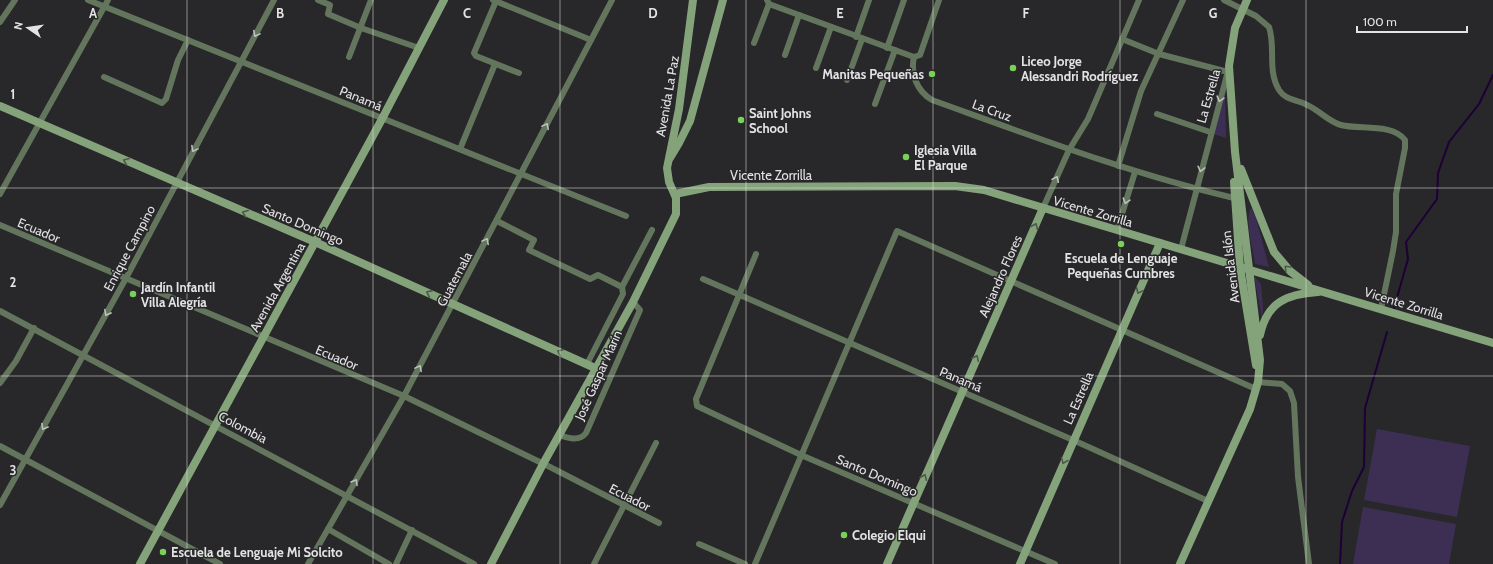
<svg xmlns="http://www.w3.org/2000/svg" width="1493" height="564" viewBox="0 0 1493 564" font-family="Cabin,sans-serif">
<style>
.green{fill:#3d2f53}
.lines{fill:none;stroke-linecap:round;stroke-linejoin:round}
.stream{stroke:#1c0037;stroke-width:2}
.street{stroke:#63765d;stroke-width:6}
.secondary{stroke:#84a37b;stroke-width:8}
.oneway{stroke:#bdc2bc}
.oneway2{stroke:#4d594a}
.grid{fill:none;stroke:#e3e2e4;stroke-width:1;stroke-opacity:0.55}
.poi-dot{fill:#78d158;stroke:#282729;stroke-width:1.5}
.labels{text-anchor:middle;stroke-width:3;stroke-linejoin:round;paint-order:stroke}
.poi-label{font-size:13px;font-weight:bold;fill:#e3e2e4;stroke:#282729;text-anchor:start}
.street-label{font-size:13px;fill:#e3e2e4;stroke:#282729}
.grid-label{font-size:13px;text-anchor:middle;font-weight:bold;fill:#e3e2e4;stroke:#282729;stroke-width:3;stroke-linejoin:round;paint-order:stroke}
</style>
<rect width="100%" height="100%" fill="#282729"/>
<!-- green -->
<g class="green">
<polygon points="1225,95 1226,138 1213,134"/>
<path d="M1251,207L1256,218L1269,267L1255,264C1253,247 1244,223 1251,207Z"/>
<polygon points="1254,276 1261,284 1263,308 1262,319"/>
<polygon points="1377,429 1470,446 1457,517 1364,500"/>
<polygon points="1363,507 1456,524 1449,564 1353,564"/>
</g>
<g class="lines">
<!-- stream -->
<g class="stream">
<polyline points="1394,308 1408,259 1406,242 1437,199 1438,173 1449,142 1479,104 1493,75"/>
<polyline points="1340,564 1342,522 1352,491 1364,467 1365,408 1387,332"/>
</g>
<!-- street -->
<g class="street">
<polyline points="88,0 626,216"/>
<polyline points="318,0 330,5 328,14 361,28 419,48"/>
<polyline points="493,0 591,40"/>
<path d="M1224,0L1256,16L1269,27C1276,48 1267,70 1279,90C1286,101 1297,99 1307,105C1319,110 1329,122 1341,125C1359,130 1392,123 1405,140V148L1396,194V232L1393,251L1381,309"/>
<polyline points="496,1 474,53 476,56 519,73"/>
<polyline points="769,4 914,57"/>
<polyline points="0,22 15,0"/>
<polyline points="856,37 869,0"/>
<polyline points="1122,39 1159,54 1228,72"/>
<polyline points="754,43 769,4 767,0"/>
<polyline points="887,48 904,0"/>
<polyline points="785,55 799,15"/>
<polyline points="349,57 371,0"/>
<path d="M914,57C910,74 917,91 932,100C1032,136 1131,174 1234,198L1237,196"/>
<polyline points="914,57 920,55 939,0"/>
<polyline points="816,68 831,27"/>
<polyline points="104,77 162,103 166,99 178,60 188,40"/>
<polyline points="847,80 862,39"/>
<polyline points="875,104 895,50"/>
<polyline points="1157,114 1210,132"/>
<polyline points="460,149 495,64"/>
<polyline points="1118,166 1141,91 1183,0"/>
<polyline points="0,194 108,0"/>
<polyline points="1043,208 1069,150 1088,119 1139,0"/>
<polyline points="497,221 534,240 529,250 590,279 598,275 622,287 623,294 587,364"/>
<polyline points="0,225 404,396 550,467 659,523"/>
<polyline points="1117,230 1135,172"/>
<polyline points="1181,249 1228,71"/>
<polyline points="756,254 696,399 697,406 801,455 1055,564"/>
<polyline points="703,279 1073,440 1208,501"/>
<polyline points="622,287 652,230"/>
<polyline points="0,311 474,564"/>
<polyline points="1258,382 1282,384 1290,391 1294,403 1298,477 1309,564"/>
<polyline points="0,383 16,361 34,328"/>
<path d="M559,435C568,438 579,442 586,433L640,310L633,302"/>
<polyline points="0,446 220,564"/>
<polyline points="0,505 125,280 274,0"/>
<polyline points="328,529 389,564"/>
<polyline points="699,544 745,564"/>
<polyline points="308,564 404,396 612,0"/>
<polyline points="396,564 412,530"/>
<polyline points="594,564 656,443"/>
<polyline points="755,564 897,231 1256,389"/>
</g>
<!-- secondary -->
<g class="secondary">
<polyline points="0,106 315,242 595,368"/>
<polyline points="670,158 679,143 690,121 723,0"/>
<polyline points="1241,169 1274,252 1290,271 1308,285"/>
<polyline points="1234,182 1240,268 1256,365"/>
<polyline points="675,194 709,187 955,186 984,190 1493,343"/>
<path d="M1260,335C1267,302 1287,294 1318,292"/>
<polyline points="140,564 382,119 444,0"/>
<polyline points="491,564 543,464 633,302 676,214 676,198 669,182 667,168 679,109 693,0"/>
<polyline points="887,564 1043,208"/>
<polyline points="1020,564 1160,243"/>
<polyline points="1180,564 1250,409 1258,382 1260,360 1235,152 1229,66 1235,28 1247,0"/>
</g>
</g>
<!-- one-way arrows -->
<defs><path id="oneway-chevron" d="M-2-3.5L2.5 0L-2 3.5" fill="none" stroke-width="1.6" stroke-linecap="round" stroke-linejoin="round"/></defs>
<g class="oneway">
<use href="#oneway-chevron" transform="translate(256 34) rotate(118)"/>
<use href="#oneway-chevron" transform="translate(1220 99) rotate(106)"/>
<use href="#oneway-chevron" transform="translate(546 126) rotate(-62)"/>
<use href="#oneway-chevron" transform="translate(194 149) rotate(118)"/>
<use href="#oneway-chevron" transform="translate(1201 169) rotate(104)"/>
<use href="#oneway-chevron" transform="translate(1056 179) rotate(-66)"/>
<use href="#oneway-chevron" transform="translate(1126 201) rotate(107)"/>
<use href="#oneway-chevron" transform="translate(486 241) rotate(-62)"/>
<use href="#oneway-chevron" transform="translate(107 313) rotate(119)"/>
<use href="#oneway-chevron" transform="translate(419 368) rotate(-62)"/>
<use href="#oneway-chevron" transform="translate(44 427) rotate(119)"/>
<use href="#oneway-chevron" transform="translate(355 482) rotate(-60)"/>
</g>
<g class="oneway2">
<use href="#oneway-chevron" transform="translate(126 161) rotate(-157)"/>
<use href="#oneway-chevron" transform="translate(245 213) rotate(-157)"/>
<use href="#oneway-chevron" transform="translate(1035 226) rotate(-67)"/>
<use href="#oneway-chevron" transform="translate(1287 268) rotate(-134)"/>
<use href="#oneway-chevron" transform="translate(1139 291) rotate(114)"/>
<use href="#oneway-chevron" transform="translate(429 293) rotate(-156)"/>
<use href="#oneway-chevron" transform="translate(560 352) rotate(-156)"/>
<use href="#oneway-chevron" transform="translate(976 358) rotate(-65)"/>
<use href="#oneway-chevron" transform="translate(1064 461) rotate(113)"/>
<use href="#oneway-chevron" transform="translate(924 477) rotate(-67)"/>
</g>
<!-- grid -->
<path class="grid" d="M187,0V564M373,0V564M560,0V564M746,0V564M933,0V564M1120,0V564M1306,0V564M0,188H1493M0,376H1493"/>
<!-- markers -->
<g class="poi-dot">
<circle cx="1013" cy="68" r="4"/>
<circle cx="932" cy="74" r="4"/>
<circle cx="741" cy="120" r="4"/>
<circle cx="906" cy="157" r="4"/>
<circle cx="1121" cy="244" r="4"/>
<circle cx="133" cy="294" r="4"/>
<circle cx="844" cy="535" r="4"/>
<circle cx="163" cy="552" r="4"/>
</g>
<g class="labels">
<!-- poi labels -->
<g class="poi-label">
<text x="1021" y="66">Liceo Jorge<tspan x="1021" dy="15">Alessandri Rodríguez</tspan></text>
<text x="924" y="79" text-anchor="end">Manitas Pequeñas</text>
<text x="749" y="118">Saint Johns<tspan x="749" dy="15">School</tspan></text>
<text x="914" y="155">Iglesia Villa<tspan x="914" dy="15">El Parque</tspan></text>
<text x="1121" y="263" text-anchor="middle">Escuela de Lenguaje<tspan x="1121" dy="15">Pequeñas Cumbres</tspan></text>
<text x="141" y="292">Jardín Infantil<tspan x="141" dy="15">Villa Alegría</tspan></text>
<text x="852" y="540">Colegio Elqui</text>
<text x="171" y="557">Escuela de Lenguaje Mi Solcito</text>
</g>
<!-- street labels -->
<g class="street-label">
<text transform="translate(667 96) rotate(-80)" y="5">Avenida La Paz</text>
<text transform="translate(1208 96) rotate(-74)" y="5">La Estrella</text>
<text transform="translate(361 98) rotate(22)" y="5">Panamá</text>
<text transform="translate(992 110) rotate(20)" y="5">La Cruz</text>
<text x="771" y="180">Vicente Zorrilla</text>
<text transform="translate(1093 211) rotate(16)" y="5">Vicente Zorrilla</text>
<text transform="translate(303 224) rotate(23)" y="5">Santo Domingo</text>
<text transform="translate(39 230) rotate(23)" y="5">Ecuador</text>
<text transform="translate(129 248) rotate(-62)" y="5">Enrique Campino</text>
<text transform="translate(1230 267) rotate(-97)" y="5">Avenida Islón</text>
<text transform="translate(1000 276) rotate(-66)" y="5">Alejandro Flores</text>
<text transform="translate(454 279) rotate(-62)" y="5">Guatemala</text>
<text transform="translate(277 287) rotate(-61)" y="5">Avenida Argentina</text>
<text transform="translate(1404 303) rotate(17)" y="5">Vicente Zorrilla</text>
<text transform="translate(337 357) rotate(23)" y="5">Ecuador</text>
<text transform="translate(598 375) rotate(-66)" y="5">José Gaspar Marín</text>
<text transform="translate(961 379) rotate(23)" y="5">Panamá</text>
<text transform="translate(1078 398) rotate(-66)" y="5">La Estrella</text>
<text transform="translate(243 427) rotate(28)" y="5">Colombia</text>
<text transform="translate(877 475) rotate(23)" y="5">Santo Domingo</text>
<text transform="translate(630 497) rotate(27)" y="5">Ecuador</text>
</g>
</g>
<g class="grid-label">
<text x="93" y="18">A</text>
<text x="280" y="18">B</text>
<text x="467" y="18">C</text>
<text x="653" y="18">D</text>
<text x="840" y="18">E</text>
<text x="1026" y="18">F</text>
<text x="1213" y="18">G</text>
<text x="13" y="99">1</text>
<text x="13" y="287">2</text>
<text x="13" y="475">3</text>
</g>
<!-- north arrow -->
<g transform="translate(28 28) rotate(283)" stroke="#282729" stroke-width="3" paint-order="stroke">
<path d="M0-3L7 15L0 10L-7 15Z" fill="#e3e2e4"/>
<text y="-6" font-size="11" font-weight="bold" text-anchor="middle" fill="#e3e2e4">N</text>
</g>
<!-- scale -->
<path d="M1357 26v6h110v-6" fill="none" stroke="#e3e2e4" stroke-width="2"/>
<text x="1363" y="26" font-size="12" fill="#e3e2e4" stroke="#282729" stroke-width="3" paint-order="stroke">100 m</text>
</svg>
